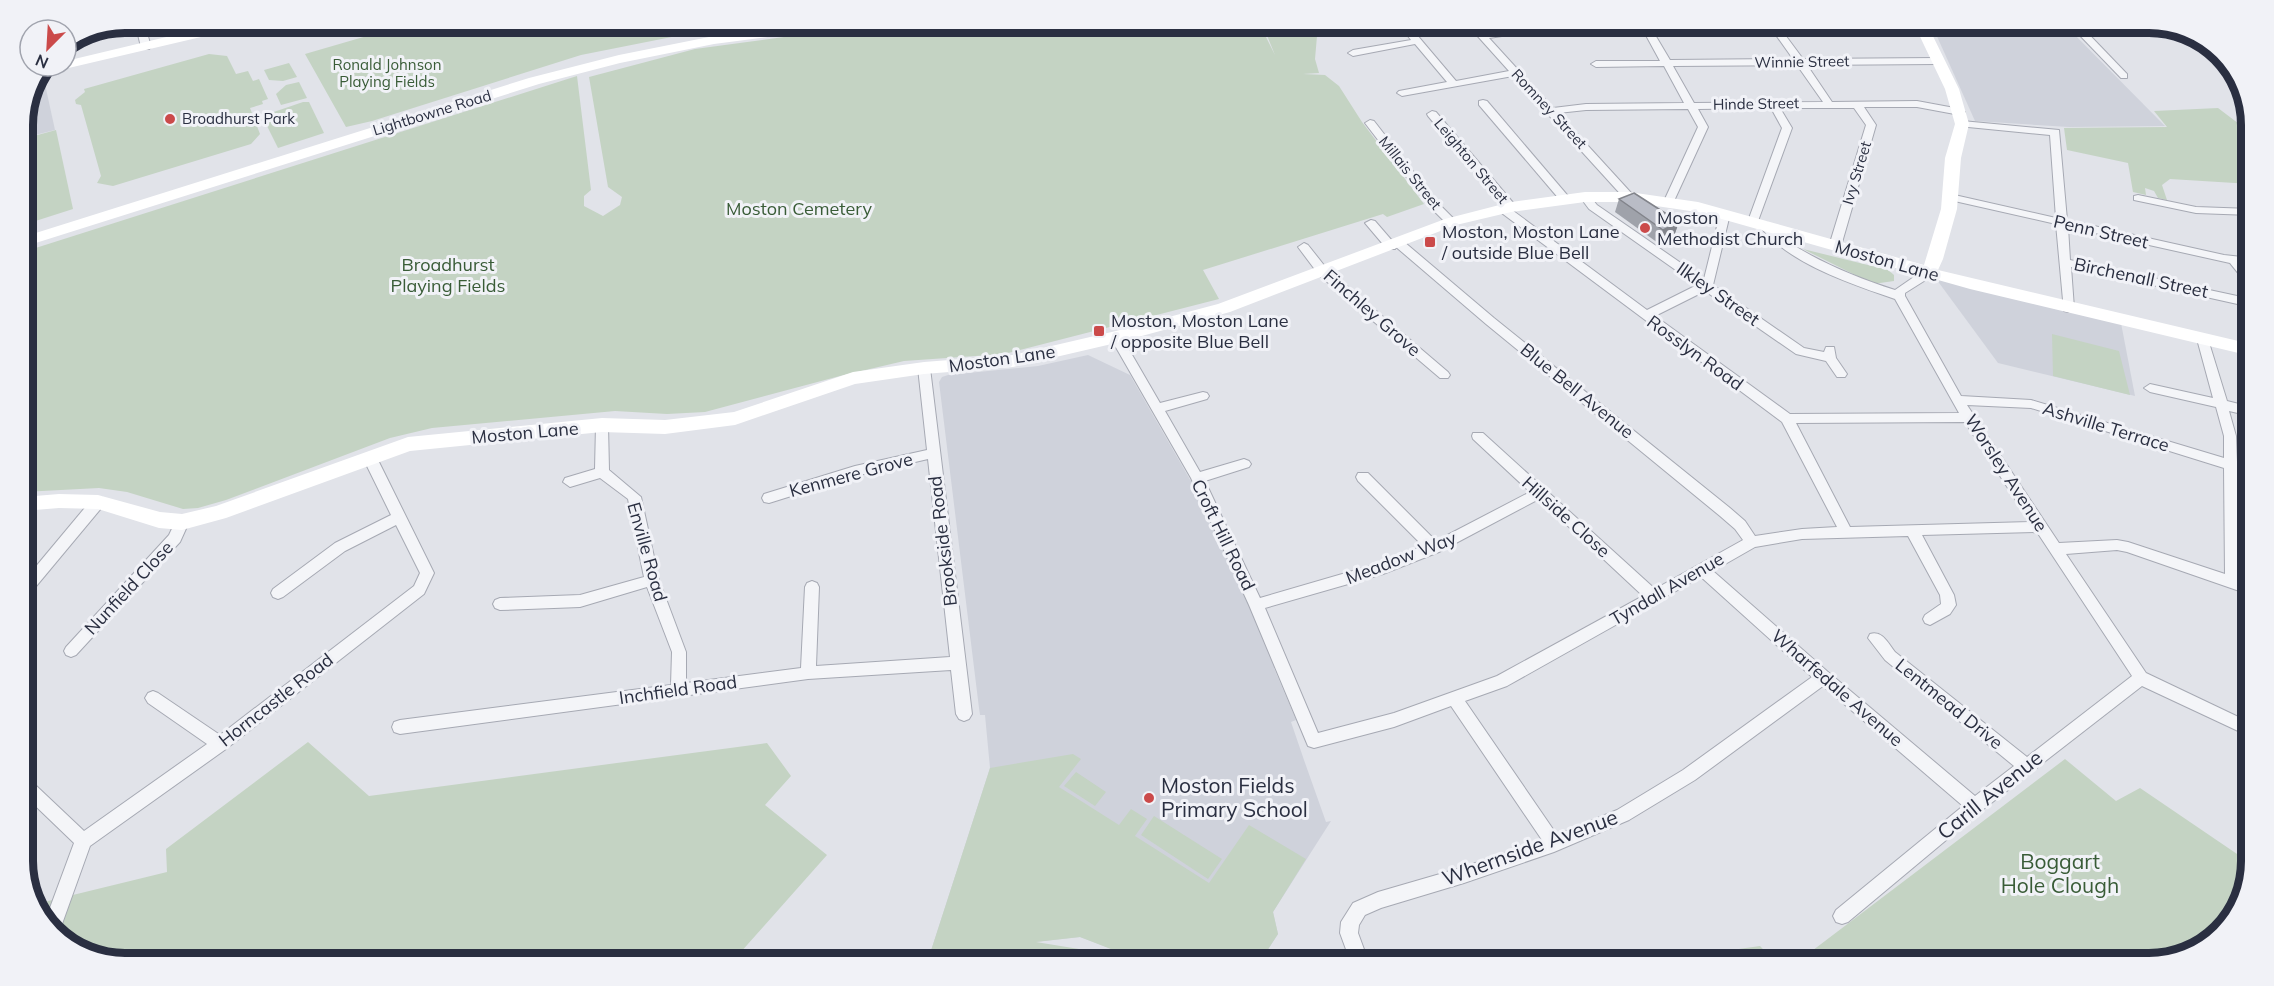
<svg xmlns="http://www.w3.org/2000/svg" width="2274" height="986" viewBox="0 0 2274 986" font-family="Mulish,sans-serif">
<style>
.built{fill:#cfd2db}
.green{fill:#c4d3c3;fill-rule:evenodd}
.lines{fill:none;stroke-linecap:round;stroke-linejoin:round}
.street-casing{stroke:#a6a9b3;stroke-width:2}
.street{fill:#f4f5f8;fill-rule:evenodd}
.secondary{fill:#fff;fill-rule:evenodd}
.wall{fill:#9fa2aa}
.shaded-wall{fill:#82848b}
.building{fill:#b9bcc6;stroke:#82848b;stroke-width:1.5}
.poi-dot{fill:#cb4a4a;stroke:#f1f2f7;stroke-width:2}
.labels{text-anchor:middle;stroke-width:6;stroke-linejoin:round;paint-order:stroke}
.far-street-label{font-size:15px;fill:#2a2f41;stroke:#f1f2f7}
.far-park-label{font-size:15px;fill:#395c37;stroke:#f1f2f7}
.far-poi-label{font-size:15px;fill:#2a2f41;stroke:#f1f2f7;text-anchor:start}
.park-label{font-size:18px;fill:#395c37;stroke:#f1f2f7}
.poi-label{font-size:18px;fill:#2a2f41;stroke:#f1f2f7;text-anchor:start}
.street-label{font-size:18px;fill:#2a2f41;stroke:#f1f2f7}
.near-poi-label{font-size:21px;fill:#2a2f41;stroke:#f1f2f7;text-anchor:start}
.near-street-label{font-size:21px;fill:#2a2f41;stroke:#f1f2f7}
.near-park-label{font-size:21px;fill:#395c37;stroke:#f1f2f7}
.rim{fill:none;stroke:#2a2f41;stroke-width:8}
</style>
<rect width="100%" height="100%" fill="#e1e3e9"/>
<!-- built -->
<g class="built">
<polygon points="1931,23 2063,23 2165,126 2069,127 1975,121"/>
<polygon points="43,75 55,130 23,138 23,119"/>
<polygon points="1934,276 2121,323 2135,396 1998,363"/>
<polygon points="1088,355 1130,375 1200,497 1277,667 1274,668 1296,720 1291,722 1304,760 1326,822 1331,821 1273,912 1278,934 1259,963 1149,963 1080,937 1025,943 1000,942 950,963 927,963 990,768 985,715 980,715 979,708 939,382 942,377 948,375 1038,366"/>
</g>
<!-- green -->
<g class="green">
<polygon points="415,22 764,22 764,23 717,28 581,55 372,121 346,127 305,54"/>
<polygon points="894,22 1247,23 1265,35 1275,55 1266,33 1250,23 1326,23 1332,34 1317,36 1315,59 1319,73 1303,74 1325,75 1339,86 1362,122 1424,204 1387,217 1383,214 1203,270 1219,299 1004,354 904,361 840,376 705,412 667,414 615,411 432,428 390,438 226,500 198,508 183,509 127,492 99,488 23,492 23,252 577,76 591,190 584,196 584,206 603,216 620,205 622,197 608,187 589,77 695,49"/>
<polygon points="209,54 227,56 236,74 248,71 253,81 259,79 268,99 262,101 263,104 250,108 260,134 251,144 113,186 97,183 101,176 81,105 76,104 75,100 85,92 84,89"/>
<polygon points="289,63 297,77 283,81 269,80 264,70"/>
<polygon points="299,82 307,98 281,105 276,94 286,85"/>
<polygon points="303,102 309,102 324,133 278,148 262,116"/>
<polygon points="2218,108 2251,133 2251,184 2170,179 2162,185 2167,200 2158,198 2154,191 2145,188 2146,195 2133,192 2128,163 2067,150 2064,128 2167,127 2154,111"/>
<polygon points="56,130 73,209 23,225 23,139"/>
<polygon points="1803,249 1888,270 1894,275 1894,281 1873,284"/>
<polygon points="2052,334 2119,351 2130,395 2053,376"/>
<polygon points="308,742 369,796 767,743 791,776 765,805 827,855 731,963 125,963 85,956 43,923 36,904 167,872 166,849"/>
<path d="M1073,754L1081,759L1059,787L1119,825L1131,809L1147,819L1135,836L1209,883L1249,825L1306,859L1273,912L1278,934L1259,963H927L990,768ZM1080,937L1134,958L1036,942Z"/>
<polygon points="2065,759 2116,801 2140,788 2240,856 2251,861 2244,901 2206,946 2149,963 1796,963"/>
<polygon points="1076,772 1106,792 1095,806 1064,786"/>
<polygon points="1154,816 1222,859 1208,879 1141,835"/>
<polygon points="1760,946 1776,963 1643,963 1654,961"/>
</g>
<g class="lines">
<defs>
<g id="street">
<polygon points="135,22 144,22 151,47 149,49 141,47"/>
<path d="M1397,22H1406L1456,81L1509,71L1465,22H1474L1484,33L1548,23L1924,22L1923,26L1920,27L1780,28L1803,59L1937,58L1942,61L1937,64L1807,65L1832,102L1917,101L1960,109L1965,112L1960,115L1917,107H1864L1876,125L1841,246L1835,250L1829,246L1866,125L1854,108H1780L1792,128L1758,221L1753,224L1748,221L1782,128L1771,108L1698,109L1708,127L1674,201L1669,204L1664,201L1698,127L1688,109L1586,110L1558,113L1633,195L1634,197L1629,200L1625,199L1513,76L1402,96L1397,93L1399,91L1447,82L1415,44L1353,56L1348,53L1353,50L1411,40ZM1642,28L1660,61H1596L1591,64L1596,67L1664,66L1684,103L1586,104L1553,108L1489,38L1548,29ZM1651,28H1771L1793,59L1670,60ZM1797,65L1823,102L1694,103L1673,66Z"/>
<polygon points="2067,22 2077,22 2127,74 2127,78 2121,78"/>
<polygon points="2125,22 2162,25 2126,28 2121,25"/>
<path d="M2181,29C2193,31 2228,60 2235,70C2237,73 2237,77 2238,80L2234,79L2182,32Z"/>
<polygon points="1483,100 1487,101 1568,196 1568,200 1560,200 1479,105 1479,101"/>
<path d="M1432,111L1436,112L1515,205L1516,207L1512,210L1647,310L1697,285L1589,209L1580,197L1581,195H1589L1597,205L1704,279L1720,214L1721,212H1729L1730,214L1713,285L1804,348L1824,352L1826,347H1834L1836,358L1847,374L1845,377H1837L1826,361L1796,354L1705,291L1655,316L1790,414L1959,413L1895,299C1851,284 1787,263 1759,225L1765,222C1773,224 1784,239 1793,245C1824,264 1860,279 1895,290L1924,270H1932V276L1905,293V296L1961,396L2031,400L2224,458V436L2216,407L2150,392L2144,388L2150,384L2213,398L2197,339L2199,336H2207L2227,401L2251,407V416L2229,411L2236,436L2237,462L2251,466V476L2237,472L2239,579L2251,583V595L2127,552L2117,550L2066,554L2146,673L2251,723V737L2142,686L1981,811L1848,922L1842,924L1836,922L1833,916L1836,910L1963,806L1823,686L1695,780L1629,820L1554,852L1464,883L1381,908L1365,915L1359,925L1358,933L1369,963H1351L1340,933L1341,922L1353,903L1378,892L1464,867L1542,840L1451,706L1394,727L1314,748L1308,746L1249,605L1191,478L1110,337L1112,334H1120L1160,403L1203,392L1207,393L1209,396L1207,399L1165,411L1200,472L1244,459L1249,461L1251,464L1249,467L1205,481L1260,598L1380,563L1423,546L1358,481L1356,477L1358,473H1368L1436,541L1530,492L1473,439L1472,436L1473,433H1483L1655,589L1743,540L1735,529L1720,516L1486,324L1396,247L1395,249H1387L1365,223L1371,220L1375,221L1394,243L1399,239L1403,241L1494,318L1730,508L1745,521L1755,536L1802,529L1837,527L1782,422L1499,211V207L1504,206L1428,116L1427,114ZM1967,405L2031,408L2224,468L2225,574L2128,542L2117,540L2059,543ZM1965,422L2030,522L1850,527L1796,423ZM1539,499L1643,596L1497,676L1394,713L1318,733L1265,608L1383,574L1439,552ZM2037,532L2132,676L2027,757L1895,652C1888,643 1882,630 1870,634L1868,638L1885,660L2014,766L1975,796L1828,672L1713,571L1755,547L1802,539L1908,536L1940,595L1941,604L1925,615L1923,619L1925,623L1930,625L1950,614L1956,605L1954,595L1922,535ZM1701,577L1812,677L1683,770L1617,810L1557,835L1465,701L1507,686Z"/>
<polygon points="1370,120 1374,121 1436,201 1455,220 1455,224 1447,224 1428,205 1365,123"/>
<polygon points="1962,121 2059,130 2067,220 2224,255 2251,258 2251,266 2243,265 2251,274 2251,285 2247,284 2230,263 2068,227 2070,260 2251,299 2251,307 2071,267 2074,308 2068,312 2064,311 2056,224 1950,200 1945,197 1950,194 2056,218 2050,135 1958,126 1957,124"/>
<polygon points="2138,195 2196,207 2251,209 2251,215 2196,213 2134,200 2134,196"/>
<polygon points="1304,243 1308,245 1327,269 1448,372 1450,375 1448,378 1440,378 1319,275 1298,247"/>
<polygon points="924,364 930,368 972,714 969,719 964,721 959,719 956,714 951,670 808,679 400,734 394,732 392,727 394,722 400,720 671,685 672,652 647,587 580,607 500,610 495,608 493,604 495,600 500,598 580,595 644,577 628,499 600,478 570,487 563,482 565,478 595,469 596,425 602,420 608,425 609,470 641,497 659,580 686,652 686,683 801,668 805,587 807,583 812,581 817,583 819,587 816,666 950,657 928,459 855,476 769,503 764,502 762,498 764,494 855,466 927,450 918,368"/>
<polygon points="370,453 377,458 434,573 424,594 226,749 90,846 62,924 59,930 55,932 44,924 74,843 23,794 23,777 29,779 84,831 207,744 148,703 145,698 148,693 153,691 158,693 220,735 414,586 420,573 396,525 345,551 283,597 278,599 273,597 271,593 273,589 335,543 391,515 363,458"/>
<polygon points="98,497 103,498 105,502 103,506 28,596 23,598 23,582 93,498"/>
<polygon points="182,517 187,518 189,522 180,542 76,655 71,657 66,655 64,651 66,647 169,535 177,518"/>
</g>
</defs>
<!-- street casing -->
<use href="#street" class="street-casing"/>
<!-- street -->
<use href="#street" class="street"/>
<!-- secondary -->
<g class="secondary">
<polygon points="229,22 254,22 248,26 43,74 47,66 66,66 66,61"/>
<polygon points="816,22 856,22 850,26 714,44 620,63 539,84 23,247 23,237 529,78 619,55 714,36"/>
<polygon points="1913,22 1926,22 1959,89 1969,124 1961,158 1957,209 1943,259 1938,270 2251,344 2251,356 1970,289 1697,212 1629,202 1585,202 1511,212 1456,225 1230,312 1116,343 1013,367 924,374 855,384 735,425 665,434 602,432 410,451 226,518 182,530 159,528 98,509 59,508 23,511 23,497 59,494 98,495 160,512 182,514 216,506 408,437 602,418 665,420 734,412 853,372 924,362 1013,355 1116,331 1218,304 1445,219 1511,202 1585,192 1629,192 1698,202 1924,265 1941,209 1945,158 1955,124 1945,89"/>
</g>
</g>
<!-- wall -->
<polygon class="wall" points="1619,199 1679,222 1674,236 1658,243 1615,212"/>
<!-- shaded-wall -->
<polygon class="shaded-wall" points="1679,222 1674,236 1658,243 1663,230"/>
<!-- building -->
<polygon class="building" points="1634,193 1679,222 1663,230 1619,199"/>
<!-- markers -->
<g class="poi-dot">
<circle cx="170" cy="119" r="6"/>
<circle cx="1645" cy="228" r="6"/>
<rect x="1424" y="236" width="12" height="12" rx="3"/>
<rect x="1093" y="325" width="12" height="12" rx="3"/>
<circle cx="1149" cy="798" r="6"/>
</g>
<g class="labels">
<!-- far-street labels -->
<g class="far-street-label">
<text transform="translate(1802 62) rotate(-1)" y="5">Winnie Street</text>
<text transform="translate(1756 104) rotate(-1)" y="5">Hinde Street</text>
<text transform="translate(1549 109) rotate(47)" y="5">Romney Street</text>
<text transform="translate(432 113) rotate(-17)" y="5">Lightbowne Road</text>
<text transform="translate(1471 161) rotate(50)" y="5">Leighton Street</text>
<text transform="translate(1410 173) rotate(51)" y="5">Millais Street</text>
<text transform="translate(1857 173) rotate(-73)" y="5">Ivy Street</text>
</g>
<!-- far-park labels -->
<g class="far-park-label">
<text x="387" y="70">Ronald Johnson<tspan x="387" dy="17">Playing Fields</tspan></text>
</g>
<!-- far-poi labels -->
<g class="far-poi-label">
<text x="182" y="124">Broadhurst Park</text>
</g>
<!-- park labels -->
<g class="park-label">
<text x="799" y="215">Moston Cemetery</text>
<text x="448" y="271">Broadhurst<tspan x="448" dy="21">Playing Fields</tspan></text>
</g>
<!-- poi labels -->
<g class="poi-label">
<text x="1657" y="224">Moston<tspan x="1657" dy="21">Methodist Church</tspan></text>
<text x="1442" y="238">Moston, Moston Lane<tspan x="1442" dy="21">/ outside Blue Bell</tspan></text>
<text x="1111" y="327">Moston, Moston Lane<tspan x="1111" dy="21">/ opposite Blue Bell</tspan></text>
</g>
<!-- street labels -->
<g class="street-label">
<text transform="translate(2101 232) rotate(13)" y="6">Penn Street</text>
<text transform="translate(1887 261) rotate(16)" y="6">Moston Lane</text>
<text transform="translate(2141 278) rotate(12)" y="6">Birchenall Street</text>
<text transform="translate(1718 294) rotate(35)" y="6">Ilkley Street</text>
<text transform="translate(1372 313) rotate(41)" y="6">Finchley Grove</text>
<text transform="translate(1695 353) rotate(36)" y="6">Rosslyn Road</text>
<text transform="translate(1002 359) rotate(-8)" y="6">Moston Lane</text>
<text transform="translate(1577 391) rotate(39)" y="6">Blue Bell Avenue</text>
<text transform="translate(2106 427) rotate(17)" y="6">Ashville Terrace</text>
<text transform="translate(525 433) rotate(-5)" y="6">Moston Lane</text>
<text transform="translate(2006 473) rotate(57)" y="6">Worsley Avenue</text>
<text transform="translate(851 475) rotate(-15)" y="6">Kenmere Grove</text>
<text transform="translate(1566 517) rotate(42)" y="6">Hillside Close</text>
<text transform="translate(1223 535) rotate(64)" y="6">Croft Hill Road</text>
<text transform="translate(943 541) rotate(-97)" y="6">Brookside Road</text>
<text transform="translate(647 552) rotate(74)" y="6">Enville Road</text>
<text transform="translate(1401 558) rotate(-21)" y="6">Meadow Way</text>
<text transform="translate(129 588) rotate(-47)" y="6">Nunfield Close</text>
<text transform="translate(1667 589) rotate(-30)" y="6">Tyndall Avenue</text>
<text transform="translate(1837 688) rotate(41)" y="6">Wharfedale Avenue</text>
<text transform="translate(678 690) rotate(-8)" y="6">Inchfield Road</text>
<text transform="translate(276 700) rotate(-38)" y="6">Horncastle Road</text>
<text transform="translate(1949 704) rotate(39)" y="6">Lentmead Drive</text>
</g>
<!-- near-poi labels -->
<g class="near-poi-label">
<text x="1161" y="793">Moston Fields<tspan x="1161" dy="24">Primary School</tspan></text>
</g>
<!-- near-street labels -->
<g class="near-street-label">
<text transform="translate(1990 795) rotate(-39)" y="7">Carill Avenue</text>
<text transform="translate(1530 848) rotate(-20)" y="7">Whernside Avenue</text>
</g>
<!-- near-park labels -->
<g class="near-park-label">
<text x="2060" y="869">Boggart<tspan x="2060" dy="24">Hole Clough</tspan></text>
</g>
</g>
<!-- crop -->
<path d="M0 0H2274V986H0ZM125 33H2149A92 92 0 0 1 2241 125V861A92 92 0 0 1 2149 953H125A92 92 0 0 1 33 861V125A92 92 0 0 1 125 33Z" fill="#f1f2f7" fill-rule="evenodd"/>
<path class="rim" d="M125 33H2149A92 92 0 0 1 2241 125V861A92 92 0 0 1 2149 953H125A92 92 0 0 1 33 861V125A92 92 0 0 1 125 33Z"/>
<!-- north arrow -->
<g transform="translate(48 48) rotate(204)"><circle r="28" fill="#f1f2f7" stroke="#a1a4ae" stroke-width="1.5"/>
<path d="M0-4.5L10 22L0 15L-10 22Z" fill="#cb4a4a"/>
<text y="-9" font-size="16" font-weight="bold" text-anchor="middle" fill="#2a2f41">N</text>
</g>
</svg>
